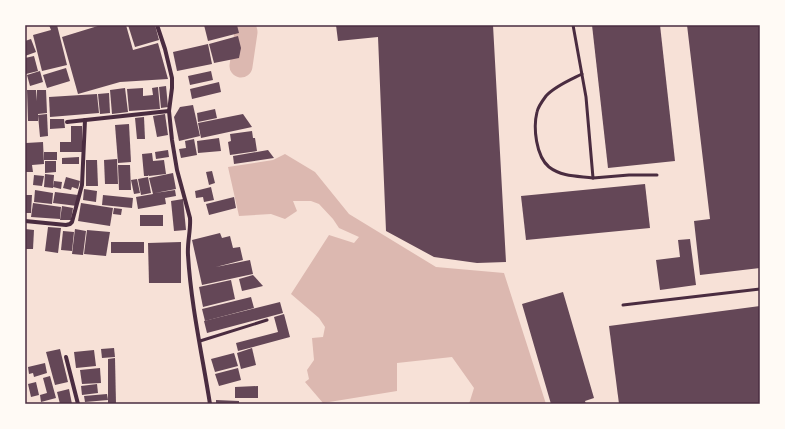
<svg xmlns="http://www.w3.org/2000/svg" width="785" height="429" viewBox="0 0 785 429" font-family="Commissioner,sans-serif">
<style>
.water{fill:#dcb8b0}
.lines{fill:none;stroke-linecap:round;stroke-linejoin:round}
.river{stroke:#dcb8b0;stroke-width:23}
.building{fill:#644757}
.service{stroke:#4a2c40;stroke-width:3}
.minor{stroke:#4a2c40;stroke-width:4}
.neatline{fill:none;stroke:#4a2c40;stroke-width:1.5}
</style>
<rect width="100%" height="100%" fill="#f7e1d7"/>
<!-- water -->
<polygon class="water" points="285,154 315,172 349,214 436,267 504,273 546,404 469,404 474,388 452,357 397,363 397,391 323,403 305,382 309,379 307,370 314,360 312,338 323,337 325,327 319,318 291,294 329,235 354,243 359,237 339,228 333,219 319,204 311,201 293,201 297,211 285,219 271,214 239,216 228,167 273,160"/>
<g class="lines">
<!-- river -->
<polyline class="river" points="241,66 246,32 244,25"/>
</g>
<!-- building -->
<g class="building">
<polygon points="49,25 57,25 67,65 42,71 33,35 51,30"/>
<polygon points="101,25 126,25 133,50 158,43 168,79 120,82 78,94 62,37"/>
<polygon points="128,25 155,25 159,40 135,47"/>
<polygon points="204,25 237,25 239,33 208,41"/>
<polygon points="336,25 493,25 506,262 477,263 434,257 386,231 378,37 338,41"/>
<polygon points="592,25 660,25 675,161 608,168"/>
<polygon points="687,25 760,25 760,268 700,275 694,221 710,219"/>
<polygon points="238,36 241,48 239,58 214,63 209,44"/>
<polygon points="31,39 36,52 25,56 25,41"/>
<polygon points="208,44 212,64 177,71 173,52"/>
<polygon points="34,56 38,71 26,74 25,58"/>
<polygon points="66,68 70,81 47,88 43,75"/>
<polygon points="40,71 43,82 30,86 27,75"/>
<polygon points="211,71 213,80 190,85 188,76"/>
<polygon points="219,82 221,92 192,99 190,89"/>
<polygon points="166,86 168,107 161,108 159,87"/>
<polygon points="158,87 160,109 129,111 127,89 143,88 143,96 153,95 152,88"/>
<polygon points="125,88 128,112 112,114 110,90"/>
<polygon points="27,90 36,90 37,101 37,90 46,90 47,113 38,114 38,121 28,121"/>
<polygon points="109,93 110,113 100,114 98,94"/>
<polygon points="97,94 99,113 50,117 49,97"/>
<polygon points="193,105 200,136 179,141 174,117 180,107"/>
<polygon points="215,109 217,118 198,122 197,113"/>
<polygon points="47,114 48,136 40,137 38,115"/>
<polygon points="165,114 168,135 157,137 153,116"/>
<polygon points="243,114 252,127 201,138 198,123"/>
<polygon points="144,117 145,139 137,139 135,118"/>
<polygon points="50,119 64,119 65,128 50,129"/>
<polygon points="129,124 131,162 118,163 115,125"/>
<polygon points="71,126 82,126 82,152 60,152 60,142 71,142"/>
<polygon points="252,131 253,138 255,138 257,151 230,155 228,142 231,141 230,134"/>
<polygon points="219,138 221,151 198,153 197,141"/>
<polygon points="194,139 197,155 181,158 179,149 186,148 185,141"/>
<polygon points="43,142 44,164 32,165 33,172 25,172 25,162 26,162 26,143"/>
<polygon points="168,150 169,157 156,159 155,152"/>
<polygon points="268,150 274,158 234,164 233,156"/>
<rect x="44" y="152" width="13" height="8"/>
<polygon points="152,153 153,161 164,160 166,174 149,176 148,175 148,176 144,176 142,154"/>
<polygon points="79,157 79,164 62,164 62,158"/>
<polygon points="117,159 118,184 105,184 104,160"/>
<polygon points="86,160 97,160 98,186 86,186"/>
<polygon points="45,161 56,161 56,172 45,173"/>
<polygon points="118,165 130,165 131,190 119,190"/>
<polygon points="212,171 215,183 209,185 206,172"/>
<polygon points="173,173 176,189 155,193 175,190 176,196 165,198 166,204 138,209 136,197 153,194 149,178"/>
<polygon points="45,174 54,175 53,188 44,187"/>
<polygon points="34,175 44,176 42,186 33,185"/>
<polygon points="66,177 80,181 78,189 72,187 71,190 63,188"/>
<polygon points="148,177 151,193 141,195 138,179"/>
<polygon points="137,179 140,193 134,194 131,180"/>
<polygon points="54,181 62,182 61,189 53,187"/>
<polygon points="645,184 650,228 526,240 521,196"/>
<polygon points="211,187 214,200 204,202 203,197 196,198 195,191"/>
<polygon points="84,189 97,191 96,202 83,200"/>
<polygon points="35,190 53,193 52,204 34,202"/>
<polygon points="55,192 78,195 77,206 53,203"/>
<polygon points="25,195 32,195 31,213 25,213"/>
<polygon points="103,195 133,198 132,208 102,205"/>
<polygon points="234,197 236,208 209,215 206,204"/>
<polygon points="183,199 186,230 174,231 171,201"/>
<polygon points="33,203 61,207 60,219 31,217"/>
<polygon points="81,203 113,208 110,226 78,221"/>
<polygon points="62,206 73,208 71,220 60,220"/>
<polygon points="114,208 122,209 121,215 113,214"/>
<rect x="140" y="215" width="23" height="11"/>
<polygon points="48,227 61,228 58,253 45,251"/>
<polygon points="25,229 34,230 33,249 25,249"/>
<polygon points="75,229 86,231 83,255 72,254"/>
<polygon points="87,230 110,232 106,256 84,254"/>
<polygon points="63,231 74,232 72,251 61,250"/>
<polygon points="220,233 222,238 230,236 233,248 240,247 243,260 216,267 250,260 253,274 202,285 192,240"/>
<polygon points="690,239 696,285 660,290 656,260 680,257 678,240"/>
<rect x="111" y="242" width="33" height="11"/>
<polygon points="181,242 181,283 149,283 148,243"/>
<polygon points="253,275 263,286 242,291 239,279"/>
<polygon points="231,280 235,299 203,307 199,287"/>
<polygon points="563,292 594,398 585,401 586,404 551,404 522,304"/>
<polygon points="251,297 254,308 205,321 202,309"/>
<polygon points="280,302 283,313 207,333 204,321"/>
<polygon points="760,306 760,404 619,404 609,326"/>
<polygon points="284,314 290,337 238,351 236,343 278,332 274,317"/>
<polygon points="114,348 115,357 102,358 101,349"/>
<polygon points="252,348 256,365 241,369 237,353"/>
<polygon points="60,349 68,382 55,385 46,352"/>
<polygon points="94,350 96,366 76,368 74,352"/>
<polygon points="234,353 238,366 215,372 211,359"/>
<polygon points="115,358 116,404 108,404 108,359"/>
<polygon points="45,363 47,373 34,377 33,373 29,374 28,367"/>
<polygon points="100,368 101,383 82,384 80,370"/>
<polygon points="238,368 241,380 219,386 215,374"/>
<polygon points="50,376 56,398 41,402 40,395 47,393 43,378"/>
<polygon points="36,382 39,395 31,397 28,384"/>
<polygon points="97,384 98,393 82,395 81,386"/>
<polygon points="258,386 258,398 235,398 235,387"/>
<polygon points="69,389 72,404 60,404 57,392"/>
<polygon points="107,394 108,400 85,402 84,396"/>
<polygon points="216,400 239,401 239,404 216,404"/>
</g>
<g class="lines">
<!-- service -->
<g class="service">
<polyline points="573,25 586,97 593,178 629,175 657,175"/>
<path d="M582,74C570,80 555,86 546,96C543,100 538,107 537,112C533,128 536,156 549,167C562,177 578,176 593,178"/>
<polyline points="623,305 760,289"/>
<polyline points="200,341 267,320"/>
</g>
<!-- minor -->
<g class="minor">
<path d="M157,25L165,49L172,78V88L169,111L172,140L177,170L190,218C191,230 187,242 188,255C191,305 202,354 210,404"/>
<polyline points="67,122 169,111"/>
<polyline points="25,221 66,225 70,224 72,222 82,185 85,120"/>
<polyline points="66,357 78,404"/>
</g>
</g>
<!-- border -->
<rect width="785" height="429" fill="none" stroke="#fffaf5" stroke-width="52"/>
<rect x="26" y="26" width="733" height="377" class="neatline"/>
</svg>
